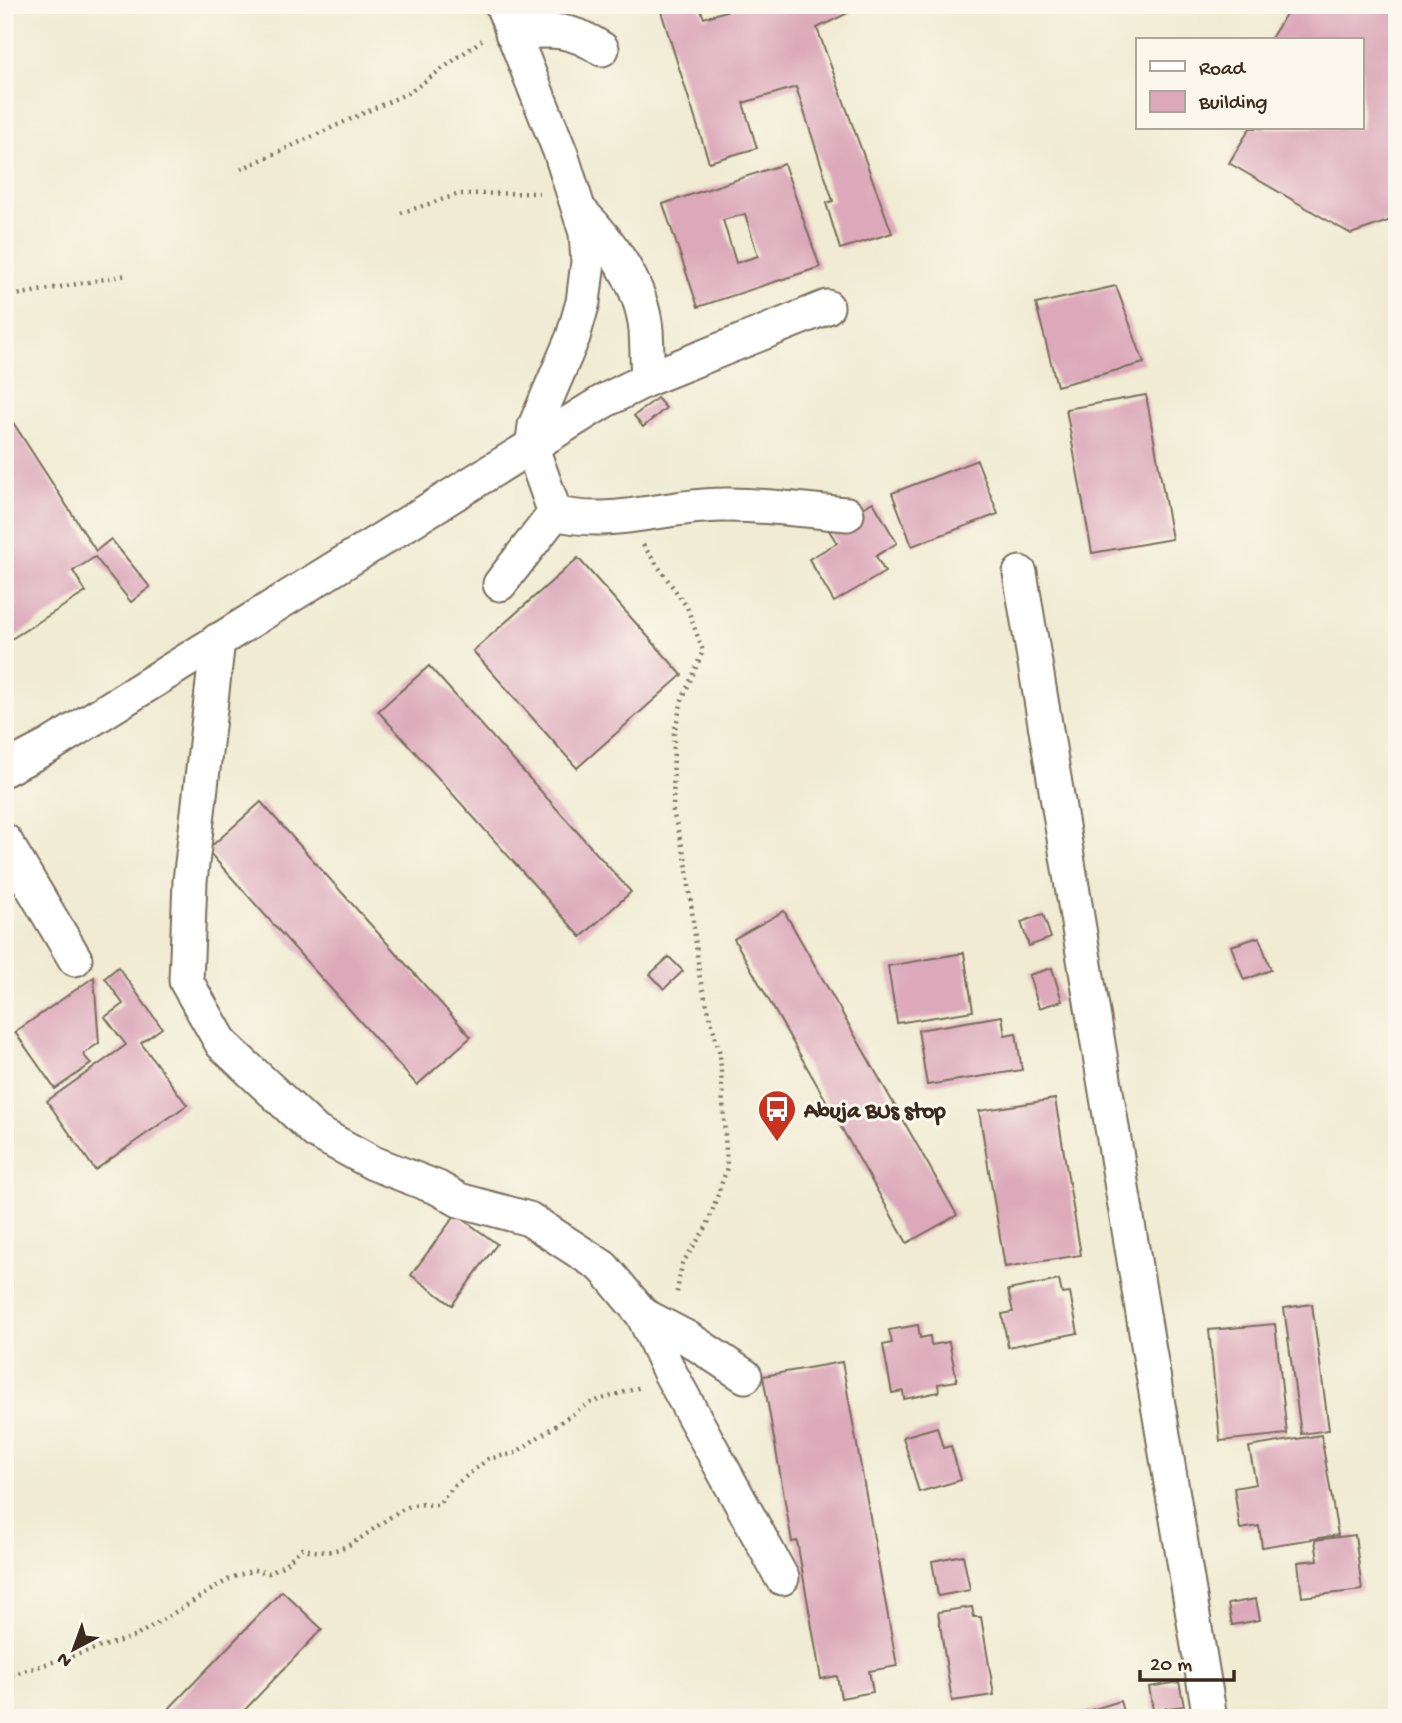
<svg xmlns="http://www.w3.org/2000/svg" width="1402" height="1723" viewBox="0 0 1402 1723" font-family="'Gochi Hand',sans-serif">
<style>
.building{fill:#dca8ba;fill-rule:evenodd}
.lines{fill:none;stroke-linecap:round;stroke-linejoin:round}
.minor-casing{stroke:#7a6e5d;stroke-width:37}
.path{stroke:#7a6e5d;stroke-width:4.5;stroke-dasharray:2 5;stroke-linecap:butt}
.minor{stroke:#fff;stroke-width:33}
.labels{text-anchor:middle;stroke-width:6;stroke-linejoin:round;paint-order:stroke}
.poi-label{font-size:23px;font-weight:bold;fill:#3b2a1e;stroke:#fbf7ec;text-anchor:start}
</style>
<rect width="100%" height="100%" fill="#fbf7ec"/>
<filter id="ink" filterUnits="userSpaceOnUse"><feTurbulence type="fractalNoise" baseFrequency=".0143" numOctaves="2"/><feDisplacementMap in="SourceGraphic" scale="14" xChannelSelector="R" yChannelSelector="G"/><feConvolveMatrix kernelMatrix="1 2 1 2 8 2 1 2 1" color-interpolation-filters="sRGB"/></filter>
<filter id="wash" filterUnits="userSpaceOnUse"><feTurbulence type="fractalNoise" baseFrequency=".00686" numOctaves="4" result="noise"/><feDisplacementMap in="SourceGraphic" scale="28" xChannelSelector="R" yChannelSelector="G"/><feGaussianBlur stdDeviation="1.57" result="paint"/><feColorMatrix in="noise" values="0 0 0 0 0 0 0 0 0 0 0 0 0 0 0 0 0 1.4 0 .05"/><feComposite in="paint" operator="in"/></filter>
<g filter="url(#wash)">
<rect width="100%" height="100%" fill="#f0ebd2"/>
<g id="blocks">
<!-- building -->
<g class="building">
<polygon points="659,5 699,5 704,18 744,5 854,5 856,9 817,28 892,233 840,249 826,203 833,201 796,87 743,103 757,148 709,162"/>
<polygon points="1271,5 1397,5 1397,218 1351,234 1229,163 1250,128 1362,128 1362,40 1270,40 1286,14"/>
<path d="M784,164L820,267L698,307L663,204ZM745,214L758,256L736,263L723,220Z"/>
<polygon points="1116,286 1144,363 1057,386 1036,304"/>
<polygon points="1146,395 1172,539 1092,553 1066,409"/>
<polygon points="657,398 666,408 643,427 634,416"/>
<polygon points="5,410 96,551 111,539 150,587 131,602 95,557 73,571 86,592 5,643"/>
<polygon points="977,460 998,514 912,546 892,493"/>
<polygon points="873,502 897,543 876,556 885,572 834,602 809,559 837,543 828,529"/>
<polygon points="578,558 682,675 577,768 473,651"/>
<polygon points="429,666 631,892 581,937 378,711"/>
<polygon points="261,802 471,1037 417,1085 207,850"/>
<polygon points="784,911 957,1215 907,1243 734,939"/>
<polygon points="1043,914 1051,938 1029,946 1021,922"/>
<polygon points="1259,937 1271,970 1244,980 1231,946"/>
<polygon points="964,953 973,1011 897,1023 888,966"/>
<polygon points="669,957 683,971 664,989 650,974"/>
<polygon points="118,967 162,1028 141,1043 187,1105 95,1170 47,1101 126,1045 105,1017 123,1004 105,978"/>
<polygon points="1052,968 1062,1001 1039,1008 1029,975"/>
<polygon points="94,977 99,1043 83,1054 91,1064 55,1089 15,1032"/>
<polygon points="1002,1016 1005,1035 1016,1033 1022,1070 927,1085 918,1030"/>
<polygon points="1055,1099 1081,1255 1005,1267 979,1111"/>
<polygon points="456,1214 497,1244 452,1305 411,1275"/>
<polygon points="1059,1280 1062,1294 1070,1293 1078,1333 1008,1347 1002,1314 1013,1312 1008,1290"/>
<polygon points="1312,1304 1329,1430 1301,1434 1284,1308"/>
<polygon points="1275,1324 1287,1434 1220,1441 1209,1330"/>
<polygon points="918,1325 920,1338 930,1336 931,1345 949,1342 957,1381 938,1384 939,1392 904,1399 903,1391 892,1393 883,1345 892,1343 889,1330"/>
<polygon points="842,1362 897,1666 869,1671 873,1692 841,1698 837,1676 821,1679 797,1541 792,1542 763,1376"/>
<polygon points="937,1427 943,1448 951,1446 961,1480 919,1492 903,1437"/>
<polygon points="1321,1435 1338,1535 1262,1547 1259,1526 1240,1529 1234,1488 1256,1484 1249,1447"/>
<polygon points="1355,1535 1362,1590 1302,1597 1298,1562 1318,1560 1315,1540"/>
<polygon points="963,1555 970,1590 938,1596 932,1561"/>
<polygon points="282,1591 322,1629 237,1718 160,1718"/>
<polygon points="1256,1599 1260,1620 1232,1625 1228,1604"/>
<polygon points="972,1607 974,1617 981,1617 994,1695 952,1701 938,1612"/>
<polygon points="1179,1682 1184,1706 1153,1710 1149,1687"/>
<polygon points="1120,1701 1125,1718 1069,1718 1069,1717"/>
</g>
</g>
</g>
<g filter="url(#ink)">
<use href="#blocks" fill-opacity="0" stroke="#7a6e5d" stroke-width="2"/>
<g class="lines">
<defs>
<g id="minor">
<path d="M502,5L561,154L586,233L588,262L583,302L573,337L535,426L532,448L555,513C610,528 667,505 722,505C764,504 806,511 847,514"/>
<path d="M512,33C550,30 569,27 602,49"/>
<path d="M581,212C611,242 642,286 646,330C647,346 647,363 648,379"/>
<polyline points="1020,573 1210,1718"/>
<polyline points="500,584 555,513"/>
<polyline points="218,640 190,881 186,981 222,1044 316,1132 373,1163 438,1188 459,1200 529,1219 603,1267 643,1315 669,1371 782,1578"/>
<polyline points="5,769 49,746 604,401 648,379 827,307"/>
<polyline points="5,841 75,959"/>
<polyline points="643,1315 689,1339 745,1376"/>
</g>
</defs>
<!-- minor casing -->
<use href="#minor" class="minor-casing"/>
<!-- path -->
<g class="path">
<polyline points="241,169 410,92 482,40"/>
<polyline points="401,213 459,194 539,193"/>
<polyline points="5,297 127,275"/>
<polyline points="643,545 687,607 703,651 682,700 674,733 673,812 686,861 700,979 720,1054 727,1168 707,1226 682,1264 676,1297"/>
<path d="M5,1677L136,1636L231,1578L254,1570L269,1573L284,1565L302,1548C348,1564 371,1523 410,1506C418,1503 429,1505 438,1505L454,1486L488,1459L515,1453L589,1403L641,1387"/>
</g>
<!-- minor -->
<use href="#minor" class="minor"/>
</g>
</g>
<!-- icons -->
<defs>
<symbol id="bus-pin" viewBox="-11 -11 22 30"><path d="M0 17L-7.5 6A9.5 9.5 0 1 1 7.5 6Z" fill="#c8321e" stroke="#fbf7ec"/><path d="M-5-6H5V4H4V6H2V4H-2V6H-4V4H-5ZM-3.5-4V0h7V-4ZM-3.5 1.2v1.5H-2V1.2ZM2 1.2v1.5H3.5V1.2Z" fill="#fff"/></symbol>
</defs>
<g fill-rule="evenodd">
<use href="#bus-pin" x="755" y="1087" width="44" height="60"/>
</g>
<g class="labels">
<!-- poi labels -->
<g class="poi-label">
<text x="804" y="1117">Abuja BUs stop</text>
</g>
</g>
<!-- margin -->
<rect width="1402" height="1723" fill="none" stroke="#fbf7ec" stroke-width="28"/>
<!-- legend -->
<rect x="1136" y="38" width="228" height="91" fill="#fbf7ec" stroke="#aea59a" stroke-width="2"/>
<rect x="1150" y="61" width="35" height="10" fill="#ffffff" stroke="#aea59a" stroke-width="2"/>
<text x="1199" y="74" font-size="21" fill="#3b2a1e">Road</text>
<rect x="1150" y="91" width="35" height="21" fill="#dca8ba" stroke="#aea59a" stroke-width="2"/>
<text x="1199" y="108" font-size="21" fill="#3b2a1e">Building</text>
<!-- north arrow -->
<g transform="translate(74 1649) rotate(221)" stroke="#fbf7ec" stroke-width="5" paint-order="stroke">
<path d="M0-5L12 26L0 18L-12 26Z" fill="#3b2a1e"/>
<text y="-10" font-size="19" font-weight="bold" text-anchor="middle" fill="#3b2a1e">N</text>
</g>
<!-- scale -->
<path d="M1140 1670v10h94v-10" fill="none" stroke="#3b2a1e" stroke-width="3.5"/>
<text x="1150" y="1670" font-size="21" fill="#3b2a1e" stroke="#fbf7ec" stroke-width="5" paint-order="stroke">20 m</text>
</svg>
